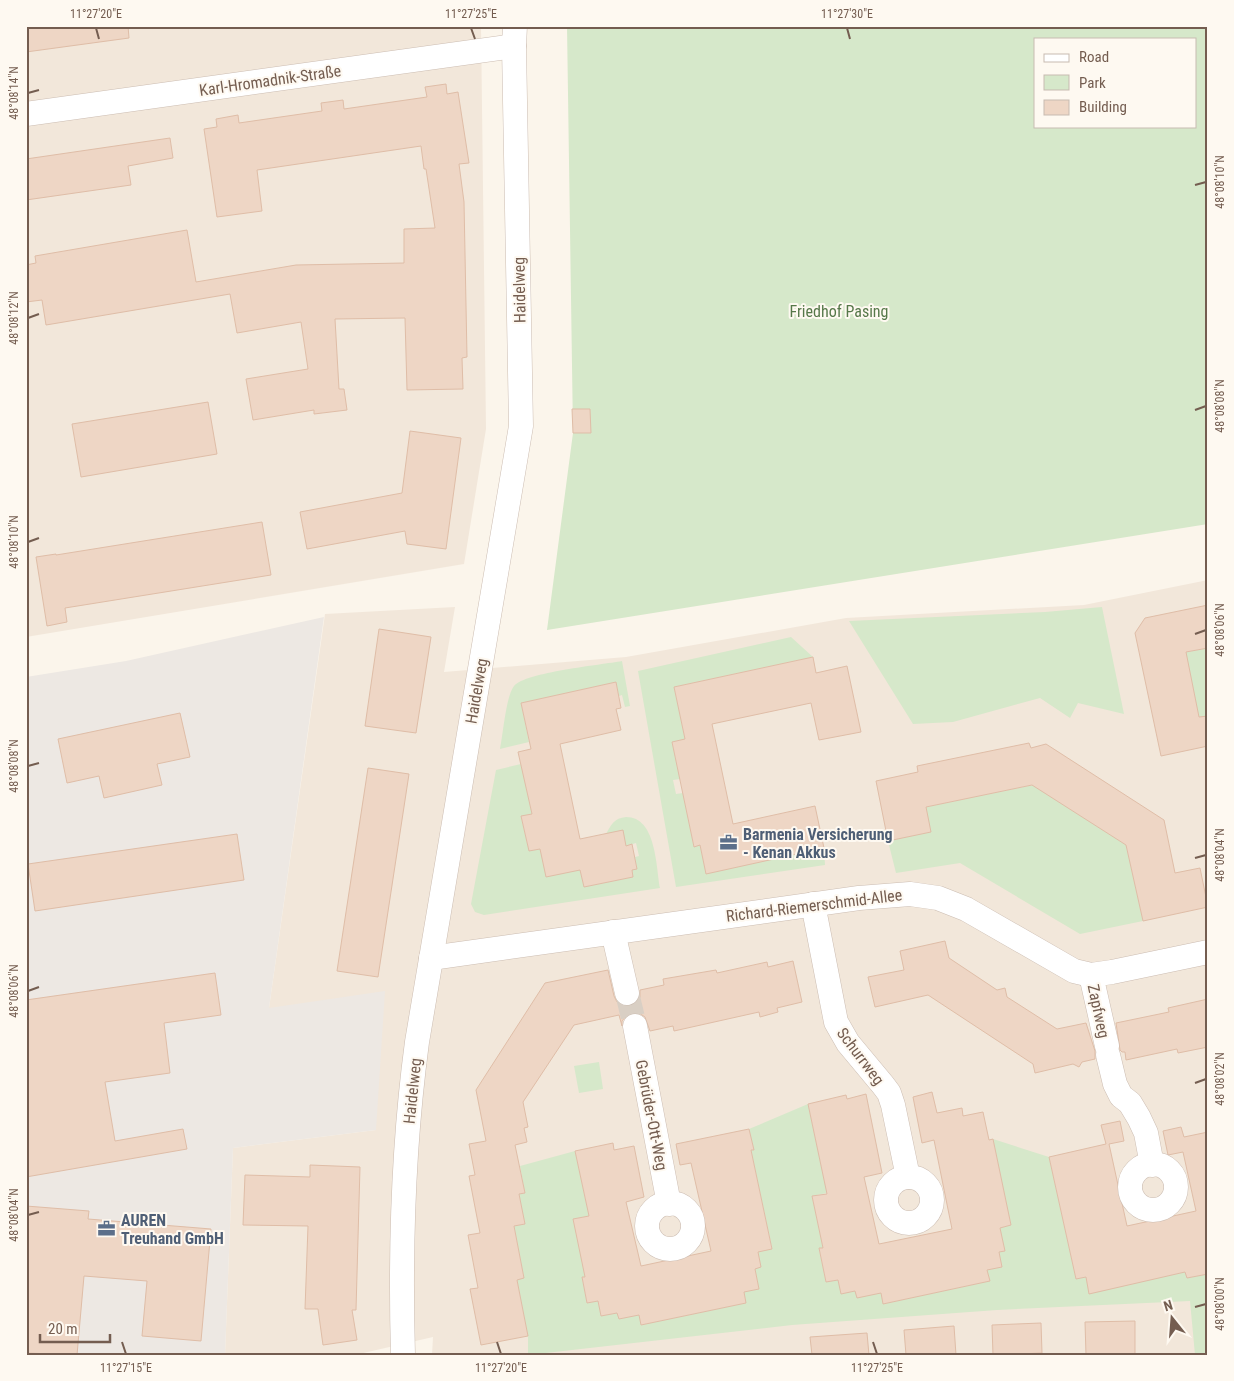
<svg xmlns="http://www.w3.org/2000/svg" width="1234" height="1381" viewBox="0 0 1234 1381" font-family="'Roboto Condensed',sans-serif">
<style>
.residential{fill:#f2e7da}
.industrial{fill:#ede8e3}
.green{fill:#d6e8ca;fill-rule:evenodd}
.building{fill:#eed6c5;stroke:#dfbda7}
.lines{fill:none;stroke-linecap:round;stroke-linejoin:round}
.street-tunnel{stroke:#d9cfc4;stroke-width:24;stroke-dasharray:24 12;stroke-linecap:butt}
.street-casing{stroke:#ccbdb2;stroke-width:25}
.street{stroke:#fff;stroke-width:24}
.ticks{fill:none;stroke:#745d50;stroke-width:2}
.labels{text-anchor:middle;stroke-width:4;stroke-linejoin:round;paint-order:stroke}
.street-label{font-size:16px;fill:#745d50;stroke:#fef9f1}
.park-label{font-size:16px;fill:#567849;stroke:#fef9f1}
.service-label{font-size:16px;font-weight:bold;fill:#4e5e75;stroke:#fef9f1;text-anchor:start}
.neatline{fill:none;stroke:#745d50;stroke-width:2}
.ticks-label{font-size:12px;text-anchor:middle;fill:#745d50}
</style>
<rect width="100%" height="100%" fill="#fbf5eb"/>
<!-- residential -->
<g class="residential">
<polygon points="26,26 481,26 486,429 464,564 26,637"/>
<polygon points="1208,580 1208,1355 432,1355 433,1337 359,1354 346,1355 225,1355 233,1148 376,1130 269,1008 325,614 455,607 444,672 626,657 846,618 1084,605"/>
</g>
<!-- industrial -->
<polygon class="industrial" points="324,617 269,1008 385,991 376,1130 233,1148 225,1355 26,1355 26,677 126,661"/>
<!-- green -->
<g class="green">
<path d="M567,26H1208V524L547,630L573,433ZM1035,39H1195V126H1035Z"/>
<polygon points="1102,607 1124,714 1078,703 1070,718 1040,698 953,722 913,724 849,621 1045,612"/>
<polygon points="791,637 813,657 674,687 685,739 672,742 680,779 673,780 676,794 683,793 694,847 700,845 706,873 824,848 825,865 676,887 638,671"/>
<polygon points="1208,648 1208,716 1199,717 1191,678 1182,653"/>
<path d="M622,661L630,706L625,707L622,695L619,696L616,682L521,703L529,742L500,749C503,735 506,696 514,686C526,672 601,665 622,661Z"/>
<path d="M521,764L532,814L521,817L529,851L540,849L580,870L584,887L633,877L632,870L637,869L635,857L639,856L636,843L626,846L606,834C611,825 614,818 626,817C656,817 656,865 660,888L484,915L475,912L471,904L496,770Z"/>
<polygon points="1038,784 1039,789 1126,845 1143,921 1080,934 960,863 896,873 888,841 930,832 926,807"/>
<polygon points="599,1062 603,1089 579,1093 574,1066"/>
<polygon points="808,1104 827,1193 812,1196 823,1248 819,1249 826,1282 838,1280 841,1294 855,1291 881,1293 883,1304 990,1281 987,1270 1002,1267 999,1252 1004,1251 1000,1228 1011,1225 993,1139 1049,1157 1076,1279 1086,1277 1089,1293 1185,1272 1187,1278 1208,1274 1208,1355 1195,1355 1190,1301 997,1310 792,1325 528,1355 528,1336 517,1280 524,1278 514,1226 525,1224 519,1194 525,1193 520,1166 575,1151 589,1216 574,1219 592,1275 582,1278 587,1303 598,1301 601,1316 617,1313 619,1319 639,1315 641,1325 746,1303 744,1292 759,1289 755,1269 761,1267 758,1251 772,1248 751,1150 754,1150 749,1129"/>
</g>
<!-- building -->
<g class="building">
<polygon points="26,26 128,26 129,38 26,52"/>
<polygon points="446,84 447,94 458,92 469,163 459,164 464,202 467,357 462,358 463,389 407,390 405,318 335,319 339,389 344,389 347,410 314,414 314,410 253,420 246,379 308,369 301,322 237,333 230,294 46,325 42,300 26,302 26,265 36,263 35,256 187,230 196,282 296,265 404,263 404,229 435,228 426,169 424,169 421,146 257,170 262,211 217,217 204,129 217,127 216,119 238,115 239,123 322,111 321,103 343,100 344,109 427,97 425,87"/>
<polygon points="170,138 173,158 128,166 131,185 26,200 26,159"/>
<polygon points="208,402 217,454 81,477 72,424"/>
<polygon points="572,409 590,409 591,433 573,433"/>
<polygon points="410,431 461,438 446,549 407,544 405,531 307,549 300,512 402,493"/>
<polygon points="262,522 271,575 65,608 67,622 47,626 36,557 56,554 56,555"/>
<polygon points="1208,605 1208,648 1186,652 1199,717 1208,716 1208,746 1161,756 1135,633 1145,618"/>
<polygon points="379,629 431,637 416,733 365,726"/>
<polygon points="813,657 816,673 847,666 861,732 819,740 811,703 712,724 733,824 815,806 824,848 706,874 700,845 694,847 672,742 685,739 674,687"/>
<polygon points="616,682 621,708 616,709 621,730 560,744 580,839 623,830 626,846 632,844 637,869 632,870 633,877 584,887 580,870 546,877 540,849 529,851 521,816 532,814 518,752 531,749 521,703"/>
<polygon points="180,713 190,757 157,764 162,785 104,798 99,776 67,783 58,739"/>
<polygon points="1029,743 1031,748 1046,744 1164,820 1175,873 1200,868 1208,907 1143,921 1126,845 1032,785 926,807 931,832 888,841 876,781 918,772 917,766"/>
<polygon points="368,768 409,774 378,977 337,971"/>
<polygon points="237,834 244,880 35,911 28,864"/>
<polygon points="945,941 949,958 997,990 1005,988 1007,997 1057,1029 1086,1023 1095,1051 1095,1059 1082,1062 1079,1067 1073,1064 1035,1073 1033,1064 928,995 875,1007 868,977 904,970 900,951"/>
<polygon points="793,961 802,1002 777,1008 778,1012 760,1017 759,1012 674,1031 673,1026 650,1031 645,1017 639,1013 633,1012 626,1016 622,1021 622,1026 619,1015 574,1025 523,1102 528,1127 524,1128 527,1142 515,1145 525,1193 519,1194 525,1224 514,1226 524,1278 517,1280 528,1336 481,1345 470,1289 478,1288 468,1235 480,1233 469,1176 475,1175 469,1144 486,1141 476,1090 545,983 608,970 614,996 617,1002 623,1006 630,1006 637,1003 640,997 640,990 664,985 663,979 716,970 717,973 767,962 768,967"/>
<polygon points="215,973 221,1015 164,1023 170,1073 105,1082 115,1141 183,1129 187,1149 26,1177 26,1000"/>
<polygon points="1208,999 1208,1047 1178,1053 1177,1049 1126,1060 1125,1052 1122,1052 1120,1050 1116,1023 1169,1012 1168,1008"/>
<polygon points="932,1092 937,1113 962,1108 963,1116 983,1112 989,1140 993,1139 1011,1225 1000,1228 1005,1251 999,1252 1002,1267 987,1270 990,1281 883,1304 881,1293 857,1298 855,1291 841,1294 838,1280 826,1282 819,1248 823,1248 812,1196 827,1194 808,1104 846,1095 847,1099 866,1094 882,1173 864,1177 879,1244 952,1229 934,1140 922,1143 913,1097"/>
<polygon points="1120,1121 1124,1141 1109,1144 1127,1226 1196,1211 1183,1152 1168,1155 1163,1131 1181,1127 1184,1137 1208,1132 1208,1274 1187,1278 1185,1272 1089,1294 1086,1277 1076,1279 1049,1157 1106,1144 1101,1125"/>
<polygon points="749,1129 754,1150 751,1150 772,1249 758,1252 761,1267 755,1269 759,1289 744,1292 746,1303 641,1325 639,1315 619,1319 617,1313 601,1316 598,1301 587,1303 582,1277 585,1277 573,1219 589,1216 575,1151 613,1143 614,1150 634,1146 644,1197 626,1202 641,1266 711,1251 691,1163 680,1165 676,1144"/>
<polygon points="310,1165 360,1167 356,1310 352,1310 357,1340 323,1345 318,1309 305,1309 308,1226 243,1225 245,1175 310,1177"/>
<polygon points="26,1206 89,1211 88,1219 211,1229 201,1341 142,1336 147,1281 84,1276 77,1355 26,1353"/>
<polygon points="1135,1321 1135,1355 1086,1355 1085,1322"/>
<polygon points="1041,1323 1042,1353 993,1355 992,1325"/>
<polygon points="954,1326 956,1355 906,1355 904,1330"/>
<polygon points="867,1333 869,1355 812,1355 810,1337"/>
</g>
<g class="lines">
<!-- street-tunnel -->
<polyline class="street-tunnel" points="627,993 635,1026"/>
<defs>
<g id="street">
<polyline points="26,114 514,46"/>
<polyline points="813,904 836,1022 848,1043 883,1085 889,1093 893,1105 908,1177"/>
<polyline points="613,932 627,993"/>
<polyline points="431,958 859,898 910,894 938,898 966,909 1074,971 1091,975 1112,972 1208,952"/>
<polyline points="1091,975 1107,1046"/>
<polyline points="635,1026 669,1204"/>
<polyline points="1108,1055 1115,1084 1121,1096 1130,1103 1139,1118 1146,1133 1152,1165"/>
<circle cx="1153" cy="1187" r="23"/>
<circle cx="909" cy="1200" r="23"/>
<circle cx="670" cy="1226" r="23"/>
<path d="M403,1355C400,1251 403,1146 417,1042L521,426L514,46L515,26"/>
</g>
</defs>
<!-- street casing -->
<use href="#street" class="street-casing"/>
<!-- street -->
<use href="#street" class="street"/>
</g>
<!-- ticks -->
<path class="ticks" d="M96,28L99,39M471,28L475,39M847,28L850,39M28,93L39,90M1195,185L1206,182M28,318L39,314M1195,410L1206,406M28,542L39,538M1195,634L1206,630M28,766L39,763M1195,858L1206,855M28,991L39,987M1195,1083L1206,1079M28,1215L39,1212M1195,1307L1206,1304M122,1342L126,1354M497,1342L501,1354M873,1342L877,1354"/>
<!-- icons -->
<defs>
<symbol id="office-bare" viewBox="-9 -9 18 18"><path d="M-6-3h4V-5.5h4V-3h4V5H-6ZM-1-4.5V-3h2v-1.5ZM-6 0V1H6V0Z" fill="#5c6f8a" stroke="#fef9f1" stroke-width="2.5" paint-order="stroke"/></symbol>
</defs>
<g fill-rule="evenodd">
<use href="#office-bare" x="716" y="830" width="25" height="25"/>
<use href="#office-bare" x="94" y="1216" width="25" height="25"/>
</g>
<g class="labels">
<!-- street labels -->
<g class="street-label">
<text transform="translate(270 80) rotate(-8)" y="6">Karl-Hromadnik-Straße</text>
<text transform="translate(519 290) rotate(-91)" y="6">Haidelweg</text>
<text transform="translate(476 691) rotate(-80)" y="6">Haidelweg</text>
<text transform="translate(814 905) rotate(-7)" y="6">Richard-Riemerschmid-Allee</text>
<text transform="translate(1099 1011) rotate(78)" y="6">Zapfweg</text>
<text transform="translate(861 1056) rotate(53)" y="6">Schurrweg</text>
<text transform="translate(412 1091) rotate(-84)" y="6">Haidelweg</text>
<text transform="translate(652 1115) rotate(79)" y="6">Gebrüder-Ott-Weg</text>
</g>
<!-- park labels -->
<g class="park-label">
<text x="839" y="317">Friedhof Pasing</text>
</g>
<!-- service labels -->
<g class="service-label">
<text x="743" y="840">Barmenia Versicherung<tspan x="743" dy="18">- Kenan Akkus</tspan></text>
<text x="121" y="1226">AUREN<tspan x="121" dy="18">Treuhand GmbH</tspan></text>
</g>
</g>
<!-- border -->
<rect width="1234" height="1381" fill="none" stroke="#fef9f1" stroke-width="55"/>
<!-- legend -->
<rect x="1034" y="38" width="162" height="90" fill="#fef9f1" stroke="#c7bbb1"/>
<rect x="1044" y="54" width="25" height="8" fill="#ffffff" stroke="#c7bbb1"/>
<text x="1079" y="62" font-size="15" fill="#745d50">Road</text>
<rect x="1044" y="75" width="25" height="15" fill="#d6e8ca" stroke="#c7bbb1"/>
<text x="1079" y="88" font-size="15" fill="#745d50">Park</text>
<rect x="1044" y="100" width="25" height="15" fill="#eed6c5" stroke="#c7bbb1"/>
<text x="1079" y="112" font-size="15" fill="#745d50">Building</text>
<!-- north arrow -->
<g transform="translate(1172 1318) rotate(343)" stroke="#fef9f1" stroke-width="4" paint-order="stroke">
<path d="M0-4L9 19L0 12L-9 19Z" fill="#745d50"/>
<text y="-8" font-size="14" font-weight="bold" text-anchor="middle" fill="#745d50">N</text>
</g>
<!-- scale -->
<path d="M40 1334v8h70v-8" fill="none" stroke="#745d50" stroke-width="2.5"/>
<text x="48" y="1334" font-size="15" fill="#745d50" stroke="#fef9f1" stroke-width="4" paint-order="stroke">20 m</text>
<rect x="28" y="28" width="1178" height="1326" class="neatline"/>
<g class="ticks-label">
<text x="96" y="18">11°27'20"E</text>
<text x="471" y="18">11°27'25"E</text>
<text x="847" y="18">11°27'30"E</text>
<text transform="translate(14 93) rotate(-90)" y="4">48°08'14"N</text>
<text transform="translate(1220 182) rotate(-90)" y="4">48°08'10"N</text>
<text transform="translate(14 318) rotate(-90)" y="4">48°08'12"N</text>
<text transform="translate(1220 406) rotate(-90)" y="4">48°08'08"N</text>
<text transform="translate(14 542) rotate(-90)" y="4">48°08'10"N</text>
<text transform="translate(1220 630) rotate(-90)" y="4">48°08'06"N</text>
<text transform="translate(14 766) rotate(-90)" y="4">48°08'08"N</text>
<text transform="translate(1220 855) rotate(-90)" y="4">48°08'04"N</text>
<text transform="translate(14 991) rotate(-90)" y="4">48°08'06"N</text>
<text transform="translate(1220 1079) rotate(-90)" y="4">48°08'02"N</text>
<text transform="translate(14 1215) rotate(-90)" y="4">48°08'04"N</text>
<text transform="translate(1220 1304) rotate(-90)" y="4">48°08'00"N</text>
<text x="126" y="1372">11°27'15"E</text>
<text x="501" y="1372">11°27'20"E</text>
<text x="877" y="1372">11°27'25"E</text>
</g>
</svg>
